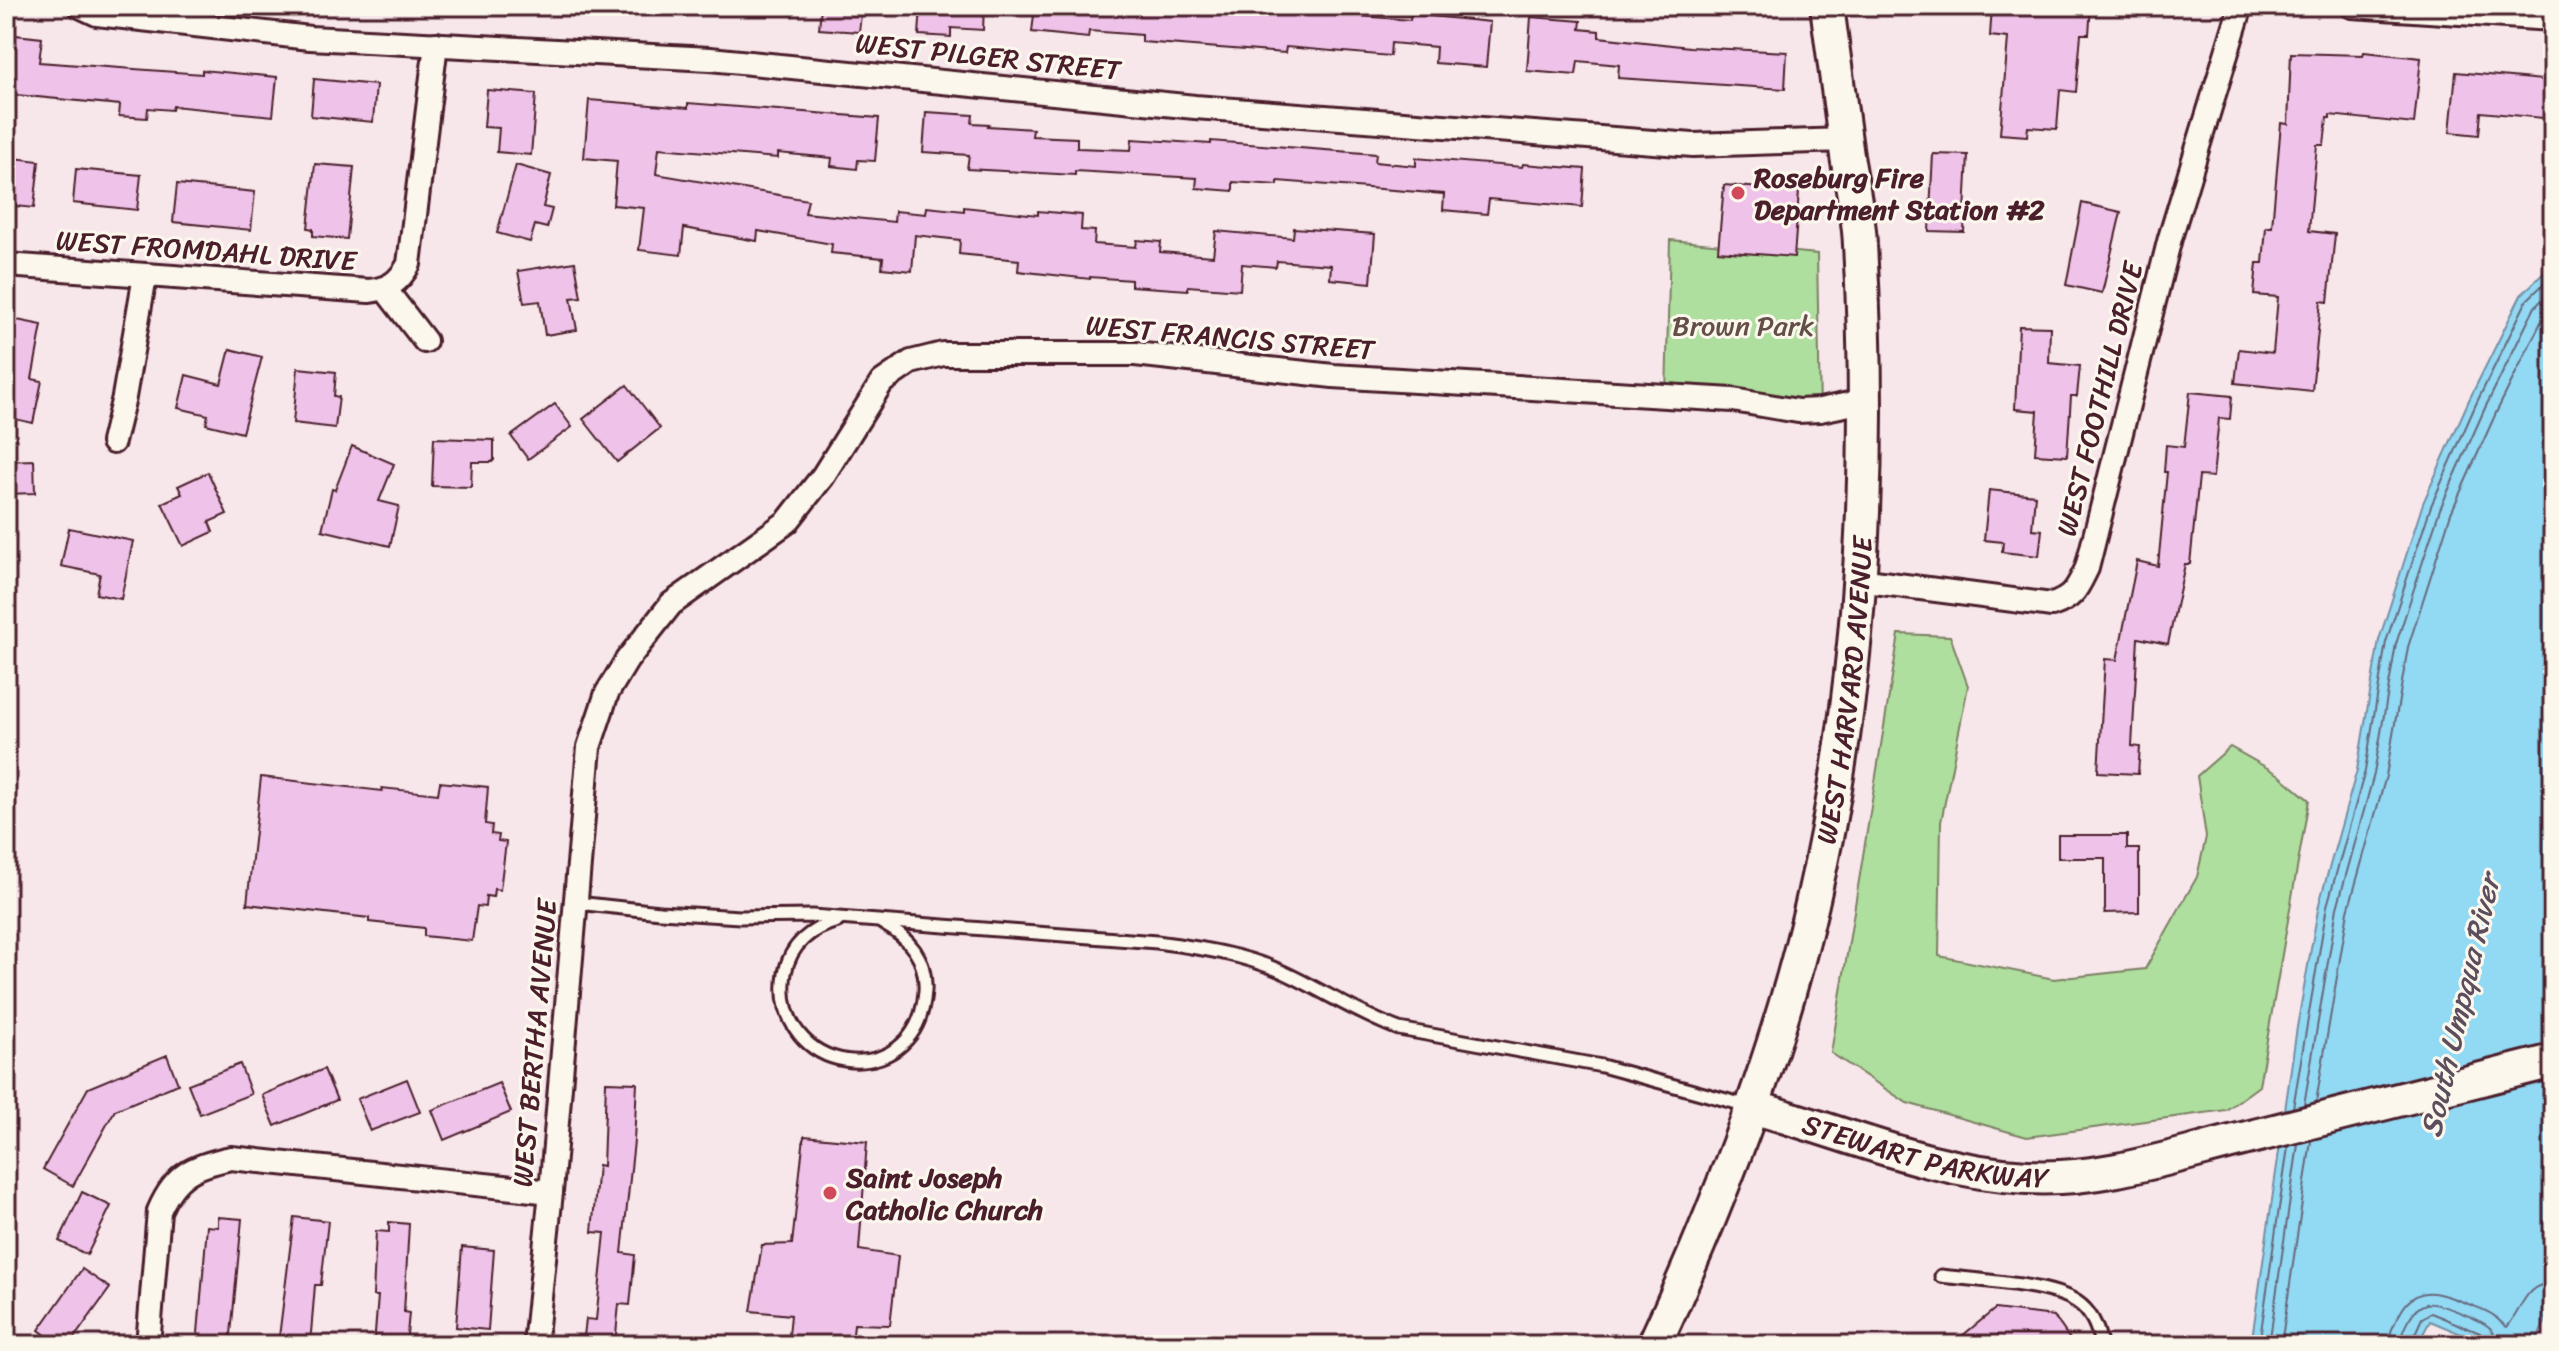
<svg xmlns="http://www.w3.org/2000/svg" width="2559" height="1351" viewBox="0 0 2559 1351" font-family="Sriracha,sans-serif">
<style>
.green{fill:#aedf9e;stroke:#7c7f64;stroke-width:2}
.water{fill:#92d9f4;stroke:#758fa4;stroke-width:2}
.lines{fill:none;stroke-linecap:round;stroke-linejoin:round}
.shore{stroke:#67697b;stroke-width:2}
.building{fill:#efc3e9;stroke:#4a1f2b;stroke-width:2}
.lane-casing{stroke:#4a1f2b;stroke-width:17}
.street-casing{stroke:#4a1f2b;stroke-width:28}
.secondary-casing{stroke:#4a1f2b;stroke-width:38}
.lane{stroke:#fbf7ec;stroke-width:11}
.street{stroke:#fbf7ec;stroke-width:22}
.secondary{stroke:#fbf7ec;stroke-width:32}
.poi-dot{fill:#d1495b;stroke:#fbf7ec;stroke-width:3}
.labels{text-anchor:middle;stroke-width:6;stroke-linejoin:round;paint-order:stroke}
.street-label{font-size:28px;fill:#4a1f2b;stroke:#fbf7ec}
.poi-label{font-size:28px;font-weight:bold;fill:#4a1f2b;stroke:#fbf7ec;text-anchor:start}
.park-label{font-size:28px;fill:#634f48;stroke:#fbf7ec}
.water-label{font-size:30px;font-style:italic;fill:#5c4e5d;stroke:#fbf7ec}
</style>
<rect width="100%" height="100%" fill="#f7e7eb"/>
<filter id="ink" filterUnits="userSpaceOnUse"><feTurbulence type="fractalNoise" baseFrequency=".0125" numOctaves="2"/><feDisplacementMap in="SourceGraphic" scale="16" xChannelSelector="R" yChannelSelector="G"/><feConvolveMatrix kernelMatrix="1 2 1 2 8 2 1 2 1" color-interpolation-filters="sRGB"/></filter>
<g filter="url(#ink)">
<!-- green -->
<g class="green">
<polygon points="1670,240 1817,254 1820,410 1666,396"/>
<polygon points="1899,634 1950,636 1968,686 1941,822 1939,956 2054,979 2145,969 2197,877 2206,837 2197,776 2230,747 2278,774 2309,800 2259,1086 2226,1110 2027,1137 1907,1103 1831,1053"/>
</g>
<!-- water -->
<polygon class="water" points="2553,264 2553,1306 2534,1345 2482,1345 2476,1340 2430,1321 2417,1345 2251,1345 2297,1027 2319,904 2357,770 2379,640 2423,503 2469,400 2521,295"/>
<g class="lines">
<!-- shore -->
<g class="shore">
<polyline points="2316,1102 2348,911 2386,776 2408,647 2451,513 2496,413 2545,314 2553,306"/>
<polyline points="2304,1105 2337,908 2374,774 2396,644 2440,509 2485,408 2535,307 2553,289"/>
<polyline points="2293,1108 2327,906 2365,771 2386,642 2431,506 2476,404 2527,300 2553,275"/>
<polyline points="2259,1345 2288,1147"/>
<polyline points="2269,1345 2298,1144"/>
<polyline points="2281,1345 2311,1141"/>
<path d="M2388,1345C2389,1332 2395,1321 2402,1310C2418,1284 2440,1293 2463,1302C2473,1306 2484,1309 2493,1315C2498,1319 2502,1324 2507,1327C2523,1309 2523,1284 2553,1283"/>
<path d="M2400,1345C2401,1332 2411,1308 2426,1304C2436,1301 2482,1320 2490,1328C2495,1333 2496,1338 2497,1345"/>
<polyline points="2410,1345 2422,1318 2431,1313 2480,1333 2485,1338 2486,1345"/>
</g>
</g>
<!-- building -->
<g class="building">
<polygon points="821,6 862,6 859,32 819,29"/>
<polygon points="921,6 984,6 983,30 951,28 951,37 919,35"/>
<polygon points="1035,6 1082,6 1125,10 1125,6 1158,6 1221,12 1221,8 1244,10 1244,6 1351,6 1350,15 1410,20 1411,14 1490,22 1486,67 1435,63 1436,47 1391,43 1390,56 1286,47 1285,53 1142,42 1142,35 1089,31 1088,38 1032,32"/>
<polygon points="1992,6 2091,6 2089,34 2081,34 2076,92 2060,90 2057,129 2028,127 2027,136 2000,134 2008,38 1990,36"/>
<polygon points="1531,17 1581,21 1580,29 1599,31 1599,37 1690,47 1787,52 1785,89 1618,78 1619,65 1578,61 1576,75 1527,71"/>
<polygon points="6,34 42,38 39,62 202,74 202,70 277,77 273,116 173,106 172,110 148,108 147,118 119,116 120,105 6,94 10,63 6,62"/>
<polygon points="2364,52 2421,58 2414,124 2330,115 2330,118 2327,118 2324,145 2317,145 2309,231 2335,234 2328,302 2321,301 2312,391 2235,383 2239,349 2273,353 2278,297 2254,295 2257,263 2263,263 2266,227 2272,227 2281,123 2288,124 2291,53 2363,55"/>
<polygon points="2456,72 2553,81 2553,119 2481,112 2479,135 2450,132"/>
<polygon points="314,79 376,85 373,122 311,116"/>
<polygon points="487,90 536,94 531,155 497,152 499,128 484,127"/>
<polygon points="589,100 688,108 688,103 879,118 875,161 858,160 857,169 831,166 832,158 778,153 778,158 659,148 656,174 808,200 805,213 894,222 895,211 926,214 927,207 964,211 964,207 1038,215 1038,211 1082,215 1081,230 1095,231 1094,244 1136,247 1137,240 1161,242 1160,252 1213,256 1216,231 1293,238 1294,228 1375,234 1371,283 1330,279 1331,265 1277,261 1276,267 1242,264 1240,290 1188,286 1188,290 1131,286 1131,280 1090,277 1090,279 1018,271 1019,260 959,254 960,240 915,235 912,271 882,268 883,258 831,253 832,244 758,231 757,241 684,228 681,255 639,250 644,208 613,205 617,161 584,158"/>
<polygon points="926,112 973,115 972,123 989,124 988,126 1033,129 1032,136 1077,138 1077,148 1131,150 1132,139 1211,144 1211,141 1376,154 1375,162 1416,166 1416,158 1522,167 1523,164 1585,169 1582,207 1489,199 1487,214 1443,210 1444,194 1278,181 1278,185 1233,182 1233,191 1196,188 1197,178 1075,171 1075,175 967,169 969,155 923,152"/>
<polygon points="1933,154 1968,155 1964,232 1929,231"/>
<polygon points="6,157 39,161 34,208 6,205"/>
<polygon points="315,164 354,167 347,239 313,236 313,229 308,228"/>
<polygon points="516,165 551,175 543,207 552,209 547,228 535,225 530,242 497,233"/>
<polygon points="76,169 141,175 137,210 73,203"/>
<polygon points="177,184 255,192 251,230 173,222"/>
<polygon points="1724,185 1799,191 1794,257 1718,251"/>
<polygon points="2082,203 2121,212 2102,293 2066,285"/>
<polygon points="575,262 581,297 571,298 577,330 545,335 540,301 524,303 518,271"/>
<polygon points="12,319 42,325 32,379 42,381 33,423 6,417 6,348"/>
<polygon points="2019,326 2050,327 2049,363 2080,366 2077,396 2071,396 2067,456 2035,454 2038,411 2015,409"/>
<polygon points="230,349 262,357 242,433 206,424 208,415 178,408 186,375 221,384"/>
<polygon points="298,368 336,372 334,396 339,397 335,428 293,423"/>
<polygon points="627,385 660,428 617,462 583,419"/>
<polygon points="2190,392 2232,396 2230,419 2219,418 2213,477 2199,476 2190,564 2185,564 2168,644 2138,638 2132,746 2140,747 2138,774 2098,772 2105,659 2117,660 2137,561 2158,566 2167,472 2164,472 2166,445 2184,447"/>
<polygon points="555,404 572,427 528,459 511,436"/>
<polygon points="434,438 494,440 494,460 492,462 472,462 471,487 432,486"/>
<polygon points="352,446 394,464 379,501 399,506 390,546 322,530 332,489 335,490"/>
<polygon points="34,460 35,493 6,494 6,461"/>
<polygon points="208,472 227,514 209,522 213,532 183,546 162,503 182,494 178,486"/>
<polygon points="1989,490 2035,495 2032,529 2042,530 2039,556 2002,552 2003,542 1984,540"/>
<polygon points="69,528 133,541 121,599 96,594 100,574 61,566"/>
<polygon points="261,777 382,791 382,788 438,794 440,782 488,787 485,824 492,825 491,834 499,835 498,841 506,842 500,890 494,889 493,897 486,896 485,907 477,906 472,941 424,936 424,928 369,922 369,918 247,904"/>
<polygon points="2058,835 2127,835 2127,849 2139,849 2139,912 2105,913 2105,858 2058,858"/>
<polygon points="167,1055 178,1084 115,1110 73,1186 43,1169 88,1088"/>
<polygon points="240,1064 251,1094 200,1114 188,1084"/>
<polygon points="324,1069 337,1100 275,1126 262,1095"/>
<polygon points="407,1079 420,1112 370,1131 357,1099"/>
<polygon points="606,1082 637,1083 634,1141 622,1253 635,1255 630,1305 619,1304 615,1345 583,1345 586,1319 596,1320 605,1233 592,1232 598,1165 603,1166"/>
<polygon points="499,1083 511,1112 444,1140 432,1110"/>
<polygon points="804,1136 867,1142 859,1250 898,1256 890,1325 854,1324 852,1345 788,1345 791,1315 751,1311 762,1245 792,1244"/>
<polygon points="82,1192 111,1206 87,1255 59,1241"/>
<polygon points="218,1217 242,1219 230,1345 197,1345 207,1226 218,1227"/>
<polygon points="294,1217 328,1221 321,1285 315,1285 310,1345 278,1345"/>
<polygon points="389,1222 409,1224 404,1312 409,1313 406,1345 374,1345 378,1296 373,1296 376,1231 389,1232"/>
<polygon points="462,1247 494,1250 488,1330 456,1327"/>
<polygon points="82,1269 110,1288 69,1345 59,1345 39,1330"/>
<polygon points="1995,1309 2054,1316 2074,1345 1951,1345"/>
</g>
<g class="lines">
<defs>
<g id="lane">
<path d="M577,903L660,912L740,917L812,916L1157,942C1201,948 1242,954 1283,972C1322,990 1358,1014 1399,1029L1602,1066L1748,1106"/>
<path d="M838,921C811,928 790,945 785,973C769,1075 918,1098 925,991C927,958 909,938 882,923"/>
<path d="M1941,1276C1975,1280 2051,1284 2077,1302C2092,1312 2098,1328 2101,1345"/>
</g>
<g id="street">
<polyline points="80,6 97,14 310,38 710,59 1195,107 1693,145 1845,140"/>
<polyline points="2352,6 2553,19"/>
<path d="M6,265L369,291C389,289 399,282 409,264L436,44"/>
<polyline points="385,289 425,341"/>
<polyline points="113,442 124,397 145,276"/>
<path d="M1859,580L2052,605C2074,598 2077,588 2087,568L2170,238L2241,6"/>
<path d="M148,1345L159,1211C175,1174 193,1166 231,1158L551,1192"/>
<polyline points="535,1345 551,1192 589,747 607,693 627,660 671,604 787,522 823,476 882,382 911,362 943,354 1135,354 1333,376 1733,400 1798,411 1820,410 1864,401"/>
</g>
<g id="secondary">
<path id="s1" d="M1752,1107C1844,1132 1931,1172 2027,1177C2098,1181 2168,1158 2235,1141C2341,1115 2447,1088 2553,1061"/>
<path id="s2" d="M1654,1345C1720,1203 1777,1056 1812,904C1862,689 1873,465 1860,245C1859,216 1852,186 1847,156C1840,106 1834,56 1827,6"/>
</g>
</defs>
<!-- lane casing -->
<use href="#lane" class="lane-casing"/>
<!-- street casing -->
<use href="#street" class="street-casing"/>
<!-- secondary casing -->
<use href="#secondary" class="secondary-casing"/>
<!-- lane -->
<use href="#lane" class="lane"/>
<!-- street -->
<use href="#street" class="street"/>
<!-- secondary -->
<use href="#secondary" class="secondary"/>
</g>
</g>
<!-- markers -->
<g class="poi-dot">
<circle cx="1738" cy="193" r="8"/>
<circle cx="830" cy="1193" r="8"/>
</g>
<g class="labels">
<!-- street labels -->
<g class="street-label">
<text transform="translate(988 56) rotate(6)" y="10">WEST PILGER STREET</text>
<text transform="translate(206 250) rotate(4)" y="10">WEST FROMDAHL DRIVE</text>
<text transform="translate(1230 337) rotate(5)" y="10">WEST FRANCIS STREET</text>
<text transform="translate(2099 399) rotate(-76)" y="10">WEST FOOTHILL DRIVE</text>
<text dy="10" stroke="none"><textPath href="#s2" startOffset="686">WEST HARVARD AVENUE</textPath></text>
<text transform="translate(534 1043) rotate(-85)" y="10">WEST BERTHA AVENUE</text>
<text dy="10" stroke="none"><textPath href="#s1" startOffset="180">STEWART PARKWAY</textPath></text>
</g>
<!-- poi labels -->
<g class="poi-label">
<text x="1754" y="187">Roseburg Fire<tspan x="1754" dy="32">Department Station #2</tspan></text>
<text x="846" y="1187">Saint Joseph<tspan x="846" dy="32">Catholic Church</tspan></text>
</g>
<!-- park labels -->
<g class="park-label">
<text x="1743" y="335">Brown Park</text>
</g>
<!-- water labels -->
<g class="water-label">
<text transform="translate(2460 1006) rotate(-77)" y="10">South Umpqua River</text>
</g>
</g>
<!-- margin -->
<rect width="2559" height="1351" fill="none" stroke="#fbf7ec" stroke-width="32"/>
<rect x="16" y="16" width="2527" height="1319" fill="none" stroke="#4a1f2b" stroke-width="3" filter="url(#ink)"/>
</svg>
